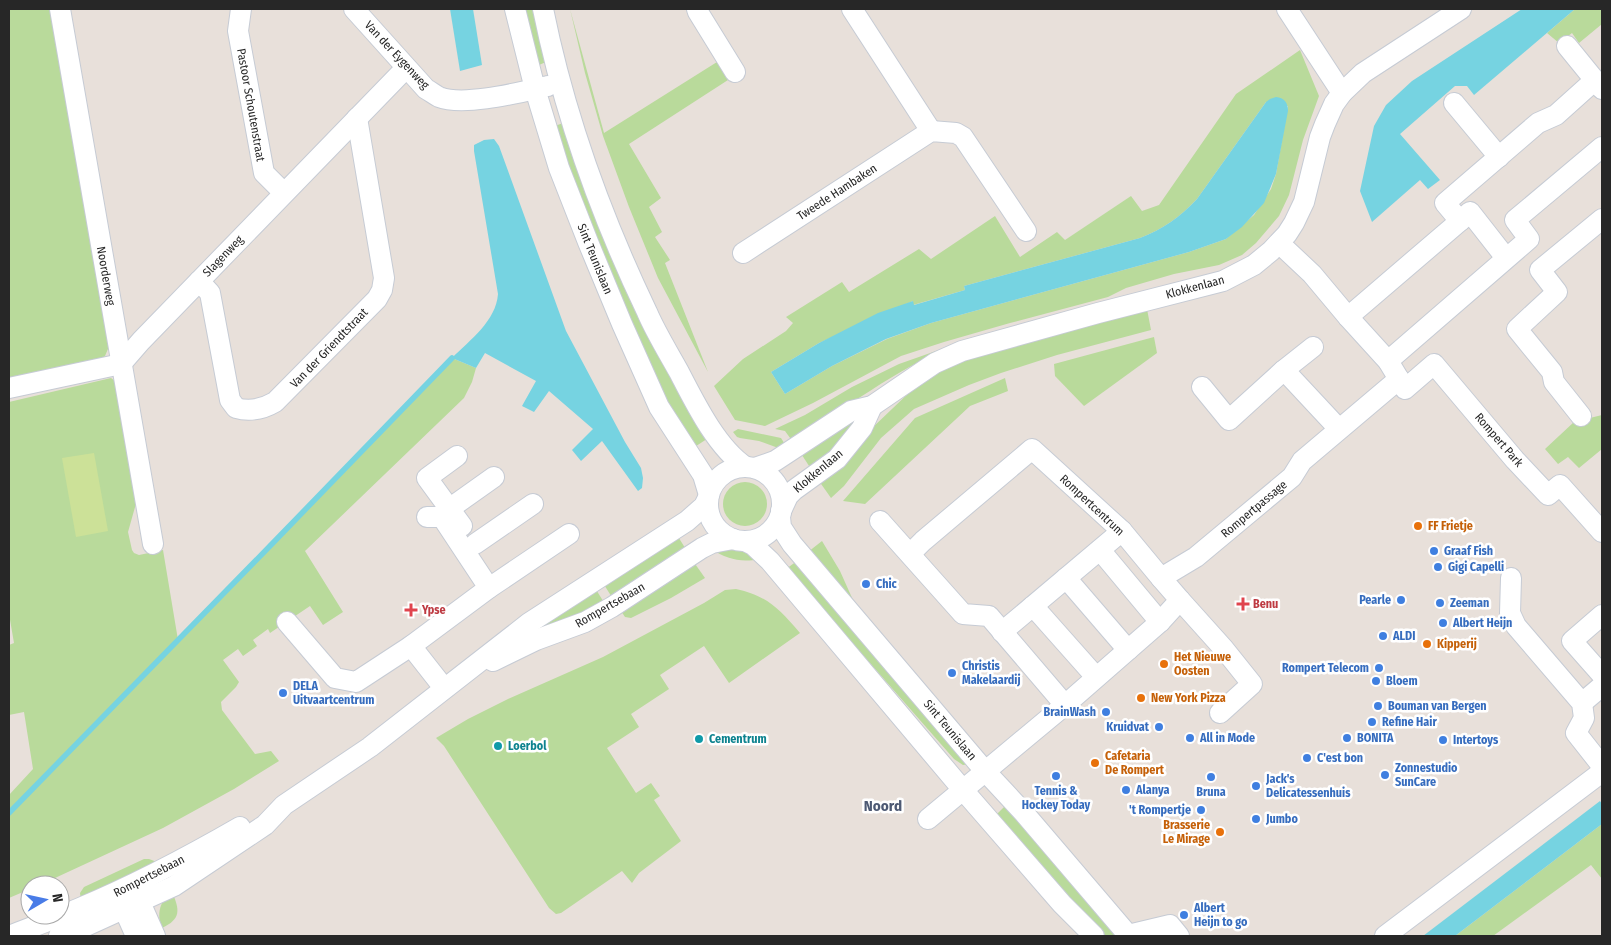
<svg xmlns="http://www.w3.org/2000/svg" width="1611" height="945" viewBox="0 0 1611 945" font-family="'Fira Sans Condensed',sans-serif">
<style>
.green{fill:#b9da9b;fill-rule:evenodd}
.pitch{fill:#cce198}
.water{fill:#76d3e1}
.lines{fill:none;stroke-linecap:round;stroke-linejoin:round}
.stream{stroke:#76d3e1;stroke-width:5.5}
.minor-casing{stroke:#c6cbd4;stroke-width:22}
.minor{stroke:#fff;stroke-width:20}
.food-dot{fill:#e8710a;stroke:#fff;stroke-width:2}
.shop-dot{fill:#3f7fe0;stroke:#fff;stroke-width:2}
.health-dot{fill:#e0444e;stroke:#fff;stroke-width:2}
.culture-dot{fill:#0f9aa8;stroke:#fff;stroke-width:2}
.labels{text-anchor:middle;stroke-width:5;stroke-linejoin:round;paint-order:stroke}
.street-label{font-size:12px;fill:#272727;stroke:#fff}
.food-label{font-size:12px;font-weight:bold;fill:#c56008;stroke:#fff;text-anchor:start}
.shop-label{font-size:12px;font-weight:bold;fill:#366cbe;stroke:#fff;text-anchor:start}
.health-label{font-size:12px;font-weight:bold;fill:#be3a42;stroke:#fff;text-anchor:start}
.culture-label{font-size:12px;font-weight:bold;fill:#0d838f;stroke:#fff;text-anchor:start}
.quarter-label{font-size:15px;font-weight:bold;fill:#4d5973;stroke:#fff}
</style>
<rect width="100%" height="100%" fill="#e8e0da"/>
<!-- green -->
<g class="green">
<polygon points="9,9 50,9 110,344 105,356 100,361 9,381"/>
<polygon points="521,9 537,9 546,62 539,65"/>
<polygon points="570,9 604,133 717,62 728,80 629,144 661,198 649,207 662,232 655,237 670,260 665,263 708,372 658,278 629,207 603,136 585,73"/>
<polygon points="1575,9 1602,9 1602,24 1579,43 1572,33 1559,43 1547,33"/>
<path d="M1300,50L1319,96L1303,140L1289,195L1279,216L1256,243L1242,255L1219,265L1174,274L1126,288L1108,297L1010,323L944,342L901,356L813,403L765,426L735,420L714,386L743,359L786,331L793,323L786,317L842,282L849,292L919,249L931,259L995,216L1020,257L1057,232L1065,240L1131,196L1142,211L1159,205L1236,94ZM1266,102L1288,106L1276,174L1271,189L1254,215L1226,239L1189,252L931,323L887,339L832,366L785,394L771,372L819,343L913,301V305L965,290L964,286L1140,238C1163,229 1180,217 1197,199Z"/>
<polygon points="566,122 710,437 693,448 665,405 626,323 552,127"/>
<polygon points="1147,309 1151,330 1057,355 1001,373 969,385 914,409 881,438 844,486 831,498 819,481 870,430 915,387 938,373 963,361"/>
<polygon points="1154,337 1157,353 1084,406 1055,376 1054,364"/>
<path d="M953,345C896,370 845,408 793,442L785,431L775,429L805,415L852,387L899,364Z"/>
<polygon points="452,358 476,368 472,382 464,398 305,551 343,612 323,625 310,606 270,633 268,629 253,640 257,646 243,656 238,649 223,660 239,682 236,687 221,702 222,710 255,754 271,751 279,761 234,789 163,828 42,884 30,885 30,889 9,898 9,795 33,769 24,712 9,715 9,645 14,643 9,614 9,402 111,378 115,381 137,500 128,532 132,550 134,553 139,555 163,550 178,640"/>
<polygon points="1005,378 1008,391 970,406 865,504 843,501 915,418"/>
<polygon points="1602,415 1602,449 1579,468 1568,457 1558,464 1545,449 1574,422"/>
<polygon points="857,418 833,451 811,469 800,452"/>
<polygon points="738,429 781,438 786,446 781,449 759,441 740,438 737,437 733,432"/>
<circle cx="745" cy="504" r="22"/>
<polygon points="677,535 687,551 613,599 603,583"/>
<polygon points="822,541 840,571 857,609 900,659 914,671 911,674 808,552"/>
<path d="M727,546L744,549L759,559C741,563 727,559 711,549Z"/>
<polygon points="693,561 705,578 671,598 631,618 625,617 619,608"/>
<polygon points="797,561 969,764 963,765 954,759 848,638 820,611 786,569"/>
<polygon points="595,588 605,604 558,626 532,629"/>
<path d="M736,589C768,596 779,609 800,633L729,683L704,646L660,675L669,689L631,714L639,727L607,748L636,793L651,783L660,796L654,800L681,841L639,873L632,883L622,871L561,913L556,914L549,908L444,746L436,738L468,719L508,699L603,657L704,603L725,590Z"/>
<polygon points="1007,804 1122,936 1100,936 997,814"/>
<polygon points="1602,824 1602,879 1591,865 1493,936 1455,936"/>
<polygon points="144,859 149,859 157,862 81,901 80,893 84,887"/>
<path d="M172,892C180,910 181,919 162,928C156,914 160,900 172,892Z"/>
</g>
<!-- pitch -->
<polygon class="pitch" points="94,453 108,531 76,537 62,458"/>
<!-- water -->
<g class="water">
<polygon points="450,9 473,9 482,65 460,71"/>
<polygon points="1522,9 1575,9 1474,95 1467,86 1455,86 1400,134 1440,180 1428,189 1420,180 1372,222 1360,191 1374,126 1386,105 1412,81"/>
<path d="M1276,97C1284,98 1288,102 1288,111L1276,174L1264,203L1242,227L1226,239L1189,252L931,323L886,339L832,366L785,394L771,372L819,343L878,313L913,301L914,305L965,290L964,286L1140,238C1163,229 1180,217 1197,199L1266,102L1270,99Z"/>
<path d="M494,139L499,146L566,331L625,442L641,468L643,478L642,488L638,491L602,441L581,461L572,450L593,429L549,391L534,412L522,406L536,381L485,353L476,368L452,358C470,340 496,321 498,294L474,151V145L484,140Z"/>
<polygon points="1600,801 1602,804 1602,824 1455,936 1423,936"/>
</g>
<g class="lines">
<!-- stream -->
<polyline class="stream" points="9,813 269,547 452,358"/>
<defs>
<g id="minor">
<polyline points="60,9 153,544"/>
<polyline points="241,9 238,31 264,173 284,193"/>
<path d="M354,9L426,89C430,91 435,95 439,97C464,107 521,92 548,86"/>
<polyline points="515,9 535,89 559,168 588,242 622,324 659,407 703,475 709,495"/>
<path d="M543,9C564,113 601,216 647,312C656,333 668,352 679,372C695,403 717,448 746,467"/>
<polyline points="697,9 698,12 735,72"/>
<polyline points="852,9 931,131"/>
<polyline points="1287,9 1342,93"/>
<polyline points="1567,46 1602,89"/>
<polyline points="1454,103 1499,157"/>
<polyline points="1460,221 1470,212 1506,258"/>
<polyline points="1279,243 1312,274 1348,317 1388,361 1405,389 1434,364 1515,460 1548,495 1560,485 1602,532"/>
<polyline points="743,253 931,131 956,133 963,137 1026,231"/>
<path d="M199,281L210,293L230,400L236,408C250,412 263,409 275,402L377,299L382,290L384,278L357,118"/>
<polyline points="1348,317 1460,221 1445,203 1538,123 1556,115 1595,80"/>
<polyline points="1388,361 1529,239 1515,220 1602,147"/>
<polyline points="1284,370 1339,429"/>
<polyline points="1202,387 1229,420 1284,370 1313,347"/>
<polyline points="9,388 121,364 141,341 406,68"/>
<polyline points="1581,416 1554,382 1552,372 1517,329 1557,292 1540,270 1602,219"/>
<polyline points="457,456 427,478 462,526"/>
<circle cx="745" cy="504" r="37"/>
<polyline points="755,468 775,461 851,411 872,406 935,363 962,351 1098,313 1223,281 1254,265 1271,251 1287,234 1294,223 1304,202 1320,137 1325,124 1334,104 1342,93 1363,73 1461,9"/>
<polyline points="449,509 494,477"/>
<polyline points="781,511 788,496 794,490 837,459 862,428 872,406"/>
<polyline points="780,517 781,527 792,544 985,771 1024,813 1129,936"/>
<polyline points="880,521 963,614 989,616 1065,705"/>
<polyline points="745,541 753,545 770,561 963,790 1062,904 1094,936"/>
<polyline points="475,544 533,504"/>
<polyline points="1100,550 1160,622"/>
<polyline points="910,554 923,541 1032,449 1122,531 1161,578 1180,600 1160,622 1065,705 928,819"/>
<polyline points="1066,578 1128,650"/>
<polyline points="1161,578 1196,557 1292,477 1302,461 1399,379"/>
<polyline points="1511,578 1510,613 1516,626 1582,703 1584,718 1576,733 1602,766"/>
<polyline points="489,588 569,534"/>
<polyline points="1180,600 1224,649 1252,684 1220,713"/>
<polyline points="1033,606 1096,677"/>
<polyline points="1602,615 1572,641 1602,675"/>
<polyline points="287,622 335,678 356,682 411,646 489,588 442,517 427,517"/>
<polyline points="1002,632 1122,531"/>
<polyline points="411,646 444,688"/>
<polyline points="493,661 536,640 585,622 612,607 702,548 712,543 733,539"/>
<polyline points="1582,703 1602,686"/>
<polyline points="130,895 140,902 155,936"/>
<polyline points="123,896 124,909 136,936"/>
<polyline points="1128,935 1170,925 1179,936"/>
<path d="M9,936C32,927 57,918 80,908C135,885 188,857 240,827"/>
<polyline points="59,936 86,926 174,886 265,825 284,805 370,747 529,623 687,521 704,506 708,498"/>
<polyline points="1385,936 1602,772"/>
</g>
</defs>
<!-- minor casing -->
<use href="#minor" class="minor-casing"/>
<!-- minor -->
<use href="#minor" class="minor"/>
</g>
<!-- markers -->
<g class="food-dot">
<circle cx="1418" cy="526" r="5"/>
<circle cx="1427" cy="644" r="5"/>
<circle cx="1164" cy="664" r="5"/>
<circle cx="1141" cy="698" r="5"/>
<circle cx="1095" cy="763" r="5"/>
<circle cx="1220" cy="832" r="5"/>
</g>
<g class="shop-dot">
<circle cx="1434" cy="551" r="5"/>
<circle cx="1438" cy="567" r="5"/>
<circle cx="866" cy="584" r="5"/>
<circle cx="1401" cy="600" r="5"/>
<circle cx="1440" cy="603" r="5"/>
<circle cx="1443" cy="623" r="5"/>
<circle cx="1383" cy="636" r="5"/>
<circle cx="1379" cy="668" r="5"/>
<circle cx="952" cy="673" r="5"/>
<circle cx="1376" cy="681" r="5"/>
<circle cx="283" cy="693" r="5"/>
<circle cx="1378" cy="706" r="5"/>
<circle cx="1106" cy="712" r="5"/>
<circle cx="1372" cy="722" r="5"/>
<circle cx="1159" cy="727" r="5"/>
<circle cx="1190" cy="738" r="5"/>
<circle cx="1347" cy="738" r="5"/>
<circle cx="1443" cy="740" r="5"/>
<circle cx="1307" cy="758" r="5"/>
<circle cx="1385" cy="775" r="5"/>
<circle cx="1056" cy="776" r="5"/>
<circle cx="1211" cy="777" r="5"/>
<circle cx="1256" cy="786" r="5"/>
<circle cx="1126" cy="790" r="5"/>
<circle cx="1201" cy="810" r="5"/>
<circle cx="1256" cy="819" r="5"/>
<circle cx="1184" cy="915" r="5"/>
</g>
<g class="health-dot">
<path d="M1240.5 596.5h5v5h5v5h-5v5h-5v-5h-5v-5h5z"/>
<path d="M408.5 602.5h5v5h5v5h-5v5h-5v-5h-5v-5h5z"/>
</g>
<g class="culture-dot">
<circle cx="699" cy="739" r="5"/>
<circle cx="498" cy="746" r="5"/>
</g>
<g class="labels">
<!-- street labels -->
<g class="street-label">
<text transform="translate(397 55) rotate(47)" y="4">Van der Eygenweg</text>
<text transform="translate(251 105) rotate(80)" y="4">Pastoor Schoutenstraat</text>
<text transform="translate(837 192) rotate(-33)" y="4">Tweede Hambaken</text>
<text transform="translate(223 256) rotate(-46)" y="4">Slagenweg</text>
<text transform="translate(595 259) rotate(68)" y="4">Sint Teunislaan</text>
<text transform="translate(106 276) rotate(80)" y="4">Noorderweg</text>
<text transform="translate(1195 287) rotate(-15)" y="4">Klokkenlaan</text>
<text transform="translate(329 348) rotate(-46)" y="4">Van der Griendtstraat</text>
<text transform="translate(1499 440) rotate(49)" y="4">Rompert Park</text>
<text transform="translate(818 471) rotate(-40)" y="4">Klokkenlaan</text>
<text transform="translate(1092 505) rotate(43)" y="4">Rompertcentrum</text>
<text transform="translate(1254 509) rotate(-40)" y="4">Rompertpassage</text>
<text transform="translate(610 605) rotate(-30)" y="4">Rompertsebaan</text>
<text transform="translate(950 730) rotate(50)" y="4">Sint Teunislaan</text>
<text transform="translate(149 876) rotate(-27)" y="4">Rompertsebaan</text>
</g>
<!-- food labels -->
<g class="food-label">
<text x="1428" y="530">FF Frietje</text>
<text x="1437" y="648">Kipperij</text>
<text x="1174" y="661">Het Nieuwe<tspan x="1174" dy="14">Oosten</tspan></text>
<text x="1151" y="702">New York Pizza</text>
<text x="1105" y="760">Cafetaria<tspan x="1105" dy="14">De Rompert</tspan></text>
<text x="1210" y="829" text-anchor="end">Brasserie<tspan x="1210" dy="14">Le Mirage</tspan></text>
</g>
<!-- shop labels -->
<g class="shop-label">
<text x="1444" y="555">Graaf Fish</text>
<text x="1448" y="571">Gigi Capelli</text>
<text x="876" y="588">Chic</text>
<text x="1391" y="604" text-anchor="end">Pearle</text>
<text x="1450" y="607">Zeeman</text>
<text x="1453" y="627">Albert Heijn</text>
<text x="1393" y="640">ALDI</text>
<text x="962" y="670">Christis<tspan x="962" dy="14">Makelaardij</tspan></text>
<text x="1369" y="672" text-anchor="end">Rompert Telecom</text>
<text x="1386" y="685">Bloem</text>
<text x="293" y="690">DELA<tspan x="293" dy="14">Uitvaartcentrum</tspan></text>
<text x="1388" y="710">Bouman van Bergen</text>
<text x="1096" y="716" text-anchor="end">BrainWash</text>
<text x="1382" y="726">Refine Hair</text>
<text x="1149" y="731" text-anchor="end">Kruidvat</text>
<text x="1200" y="742">All in Mode</text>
<text x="1357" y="742">BONITA</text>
<text x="1453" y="744">Intertoys</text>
<text x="1317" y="762">C'est bon</text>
<text x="1395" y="772">Zonnestudio<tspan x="1395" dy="14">SunCare</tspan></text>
<text x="1266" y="783">Jack's<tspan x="1266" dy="14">Delicatessenhuis</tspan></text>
<text x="1136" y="794">Alanya</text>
<text x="1056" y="795" text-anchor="middle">Tennis &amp;<tspan x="1056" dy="14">Hockey Today</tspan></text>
<text x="1211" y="796" text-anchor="middle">Bruna</text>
<text x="1191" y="814" text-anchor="end">'t Rompertje</text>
<text x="1266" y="823">Jumbo</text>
<text x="1194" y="912">Albert<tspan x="1194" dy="14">Heijn to go</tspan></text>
</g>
<!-- health labels -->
<g class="health-label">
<text x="1253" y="608">Benu</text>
<text x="422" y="614">Ypse</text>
</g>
<!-- culture labels -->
<g class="culture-label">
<text x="709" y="743">Cementrum</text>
<text x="508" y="750">Loerbol</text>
</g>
<!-- quarter labels -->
<g class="quarter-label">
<text x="883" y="811">Noord</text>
</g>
</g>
<!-- border -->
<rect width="1611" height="945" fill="none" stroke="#272727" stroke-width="20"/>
<!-- north arrow -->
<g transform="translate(45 900) rotate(81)"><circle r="24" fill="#ffffff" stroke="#a9a9a9"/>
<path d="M0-4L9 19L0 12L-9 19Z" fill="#497ce7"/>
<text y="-8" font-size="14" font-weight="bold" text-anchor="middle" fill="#272727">N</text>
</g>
</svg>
